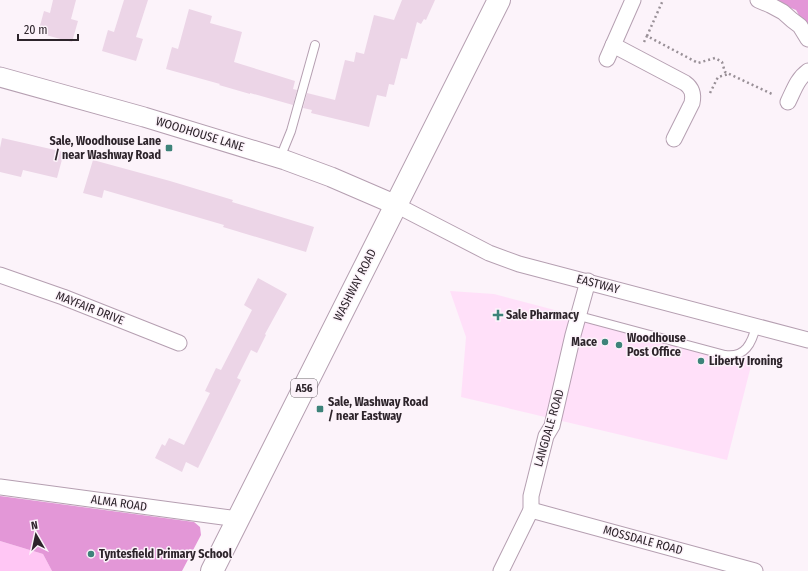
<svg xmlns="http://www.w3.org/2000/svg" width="808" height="571" viewBox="0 0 808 571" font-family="'Fira Sans Condensed',sans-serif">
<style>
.built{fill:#ffe0f9}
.green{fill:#ffc6f4}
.forest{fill:#e397d7}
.building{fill:#ecd5e7}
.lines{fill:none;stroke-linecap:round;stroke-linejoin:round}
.service-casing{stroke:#b59fb1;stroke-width:10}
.minor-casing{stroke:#b59fb1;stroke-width:17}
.tertiary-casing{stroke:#b59fb1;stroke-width:21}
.trunk-casing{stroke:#b59fb1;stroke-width:24}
.path{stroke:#999097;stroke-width:2.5;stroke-dasharray:2 3;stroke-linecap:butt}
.service{stroke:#fff;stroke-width:8}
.minor{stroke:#fff;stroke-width:15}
.tertiary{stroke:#fff;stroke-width:19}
.trunk{stroke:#fff;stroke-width:22}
.poi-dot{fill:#3d837a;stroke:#fcf3fa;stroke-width:1.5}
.labels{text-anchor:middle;stroke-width:3;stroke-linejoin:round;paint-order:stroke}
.shield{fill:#fcf3fa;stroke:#6b6269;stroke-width:1}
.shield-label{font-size:11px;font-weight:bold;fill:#2d242b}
.street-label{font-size:12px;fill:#2d242b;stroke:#fcf3fa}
.poi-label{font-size:12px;font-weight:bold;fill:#2d242b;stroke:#fcf3fa;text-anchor:start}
</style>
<rect width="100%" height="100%" fill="#fcf3fa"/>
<!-- built -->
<polygon class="built" points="450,291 494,294 752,362 727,460 461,397 466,337"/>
<!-- green -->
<polygon class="green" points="0,541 43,554 52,571 0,571"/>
<!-- forest -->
<g class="forest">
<polygon points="770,0 808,0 808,31 796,10"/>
<polygon points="0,496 194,522 200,527 201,535 182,571 52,571 43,554 0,541"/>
</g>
<!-- building -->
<g class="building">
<polygon points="53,0 76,0 71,19 78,21 72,42 38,33 44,11 50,13"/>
<polygon points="124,0 148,0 136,37 143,39 136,61 102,51 108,30 114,32"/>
<polygon points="402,0 435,0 426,20 424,19 421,24 417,22 407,59 401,58 394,85 389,84 386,97 377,95 369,127 311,113 312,110 303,108 307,93 335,100 345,60 354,62 356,52 364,54 374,15 394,20"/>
<polygon points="189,9 212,16 210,23 242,32 234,62 295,81 293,89 297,90 293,105 250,93 250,94 219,85 220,84 166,69 172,47 178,49"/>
<polygon points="2,138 64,152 57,178 23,170 21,177 0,172 0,148"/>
<polygon points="93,160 170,181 233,200 232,202 314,227 306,252 223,227 224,225 104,190 102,198 83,193"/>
<polygon points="258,278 287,294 265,334 266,335 257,353 251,350 237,378 241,380 198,468 186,462 182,472 155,458 162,444 165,446 169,438 184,445 210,393 205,391 216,368 221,370 252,310 244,305"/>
</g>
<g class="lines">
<defs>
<g id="service">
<polyline points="280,158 291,131 315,45"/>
<path d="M579,316L725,355C745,358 752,343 756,326"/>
</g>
<g id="minor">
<polyline points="758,0 770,5 783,12 792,20 800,26 808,39"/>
<path d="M613,45L685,83C692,88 694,94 692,103L674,139"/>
<polyline points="607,59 633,0"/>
<path d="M788,102C794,90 797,79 808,71"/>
<polyline points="396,205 489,253 519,264 808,340"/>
<polyline points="0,275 63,297 179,343"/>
<polyline points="0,487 238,519"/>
<polyline points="531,510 755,571"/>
<polyline points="501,571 531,510 531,496 546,436 552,426 573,335 588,281"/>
</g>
<polyline id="tertiary" points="0,77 144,117 285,160 331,177 396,205"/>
<polyline id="trunk" points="212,571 499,0"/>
</defs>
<!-- service casing -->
<use href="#service" class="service-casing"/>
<!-- minor casing -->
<use href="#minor" class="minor-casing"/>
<!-- tertiary casing -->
<use href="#tertiary" class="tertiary-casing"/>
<!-- trunk casing -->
<use href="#trunk" class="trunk-casing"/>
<!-- path -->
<g class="path">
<polyline points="647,36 663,0"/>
<polyline points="644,42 647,36 698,63 715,58 722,62 725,72 772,94"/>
<polyline points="710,93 718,77 729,74"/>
</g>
<!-- service -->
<use href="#service" class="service"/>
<!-- minor -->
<use href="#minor" class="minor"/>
<!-- tertiary -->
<use href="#tertiary" class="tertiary"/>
<!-- trunk -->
<use href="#trunk" class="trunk"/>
</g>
<!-- markers -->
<g class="poi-dot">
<rect x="165" y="144" width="8" height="8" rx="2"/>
<path d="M496 309h4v4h4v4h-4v4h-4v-4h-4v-4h4z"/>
<circle cx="605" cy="342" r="4"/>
<circle cx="619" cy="345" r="4"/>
<circle cx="701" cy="361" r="4"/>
<rect x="316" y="405" width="8" height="8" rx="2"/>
<circle cx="91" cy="554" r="4"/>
</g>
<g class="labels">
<!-- shield labels -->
<rect class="shield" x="291" y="379" width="26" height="18" rx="3"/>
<g class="shield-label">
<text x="304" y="392">A56</text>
</g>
<!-- street labels -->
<g class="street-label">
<text transform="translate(200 134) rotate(17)" y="4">WOODHOUSE LANE</text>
<text transform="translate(598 284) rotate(15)" y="4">EASTWAY</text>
<text transform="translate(355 285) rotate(-63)" y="4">WASHWAY ROAD</text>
<text transform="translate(90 308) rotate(21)" y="4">MAYFAIR DRIVE</text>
<text transform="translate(549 428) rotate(-74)" y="4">LANGDALE ROAD</text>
<text transform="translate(119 503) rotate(8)" y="4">ALMA ROAD</text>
<text transform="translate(643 540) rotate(15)" y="4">MOSSDALE ROAD</text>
</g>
<!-- poi labels -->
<g class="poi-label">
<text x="161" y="145" text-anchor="end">Sale, Woodhouse Lane<tspan x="161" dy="14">/ near Washway Road</tspan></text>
<text x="506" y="319">Sale Pharmacy</text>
<text x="627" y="342">Woodhouse<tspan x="627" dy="14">Post Office</tspan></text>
<text x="597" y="346" text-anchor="end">Mace</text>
<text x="709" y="365">Liberty Ironing</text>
<text x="328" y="406">Sale, Washway Road<tspan x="328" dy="14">/ near Eastway</tspan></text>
<text x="99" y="558">Tyntesfield Primary School</text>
</g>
</g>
<!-- north arrow -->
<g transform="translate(36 535) rotate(351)" stroke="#fcf3fa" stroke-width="3" paint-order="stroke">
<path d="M0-3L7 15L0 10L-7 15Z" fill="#2d242b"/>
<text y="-6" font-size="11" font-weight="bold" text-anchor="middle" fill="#2d242b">N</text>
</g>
<!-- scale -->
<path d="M18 34v6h60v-6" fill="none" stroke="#2d242b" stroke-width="2"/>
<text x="24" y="34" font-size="12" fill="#2d242b" stroke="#fcf3fa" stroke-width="3" paint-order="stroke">20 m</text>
</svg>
